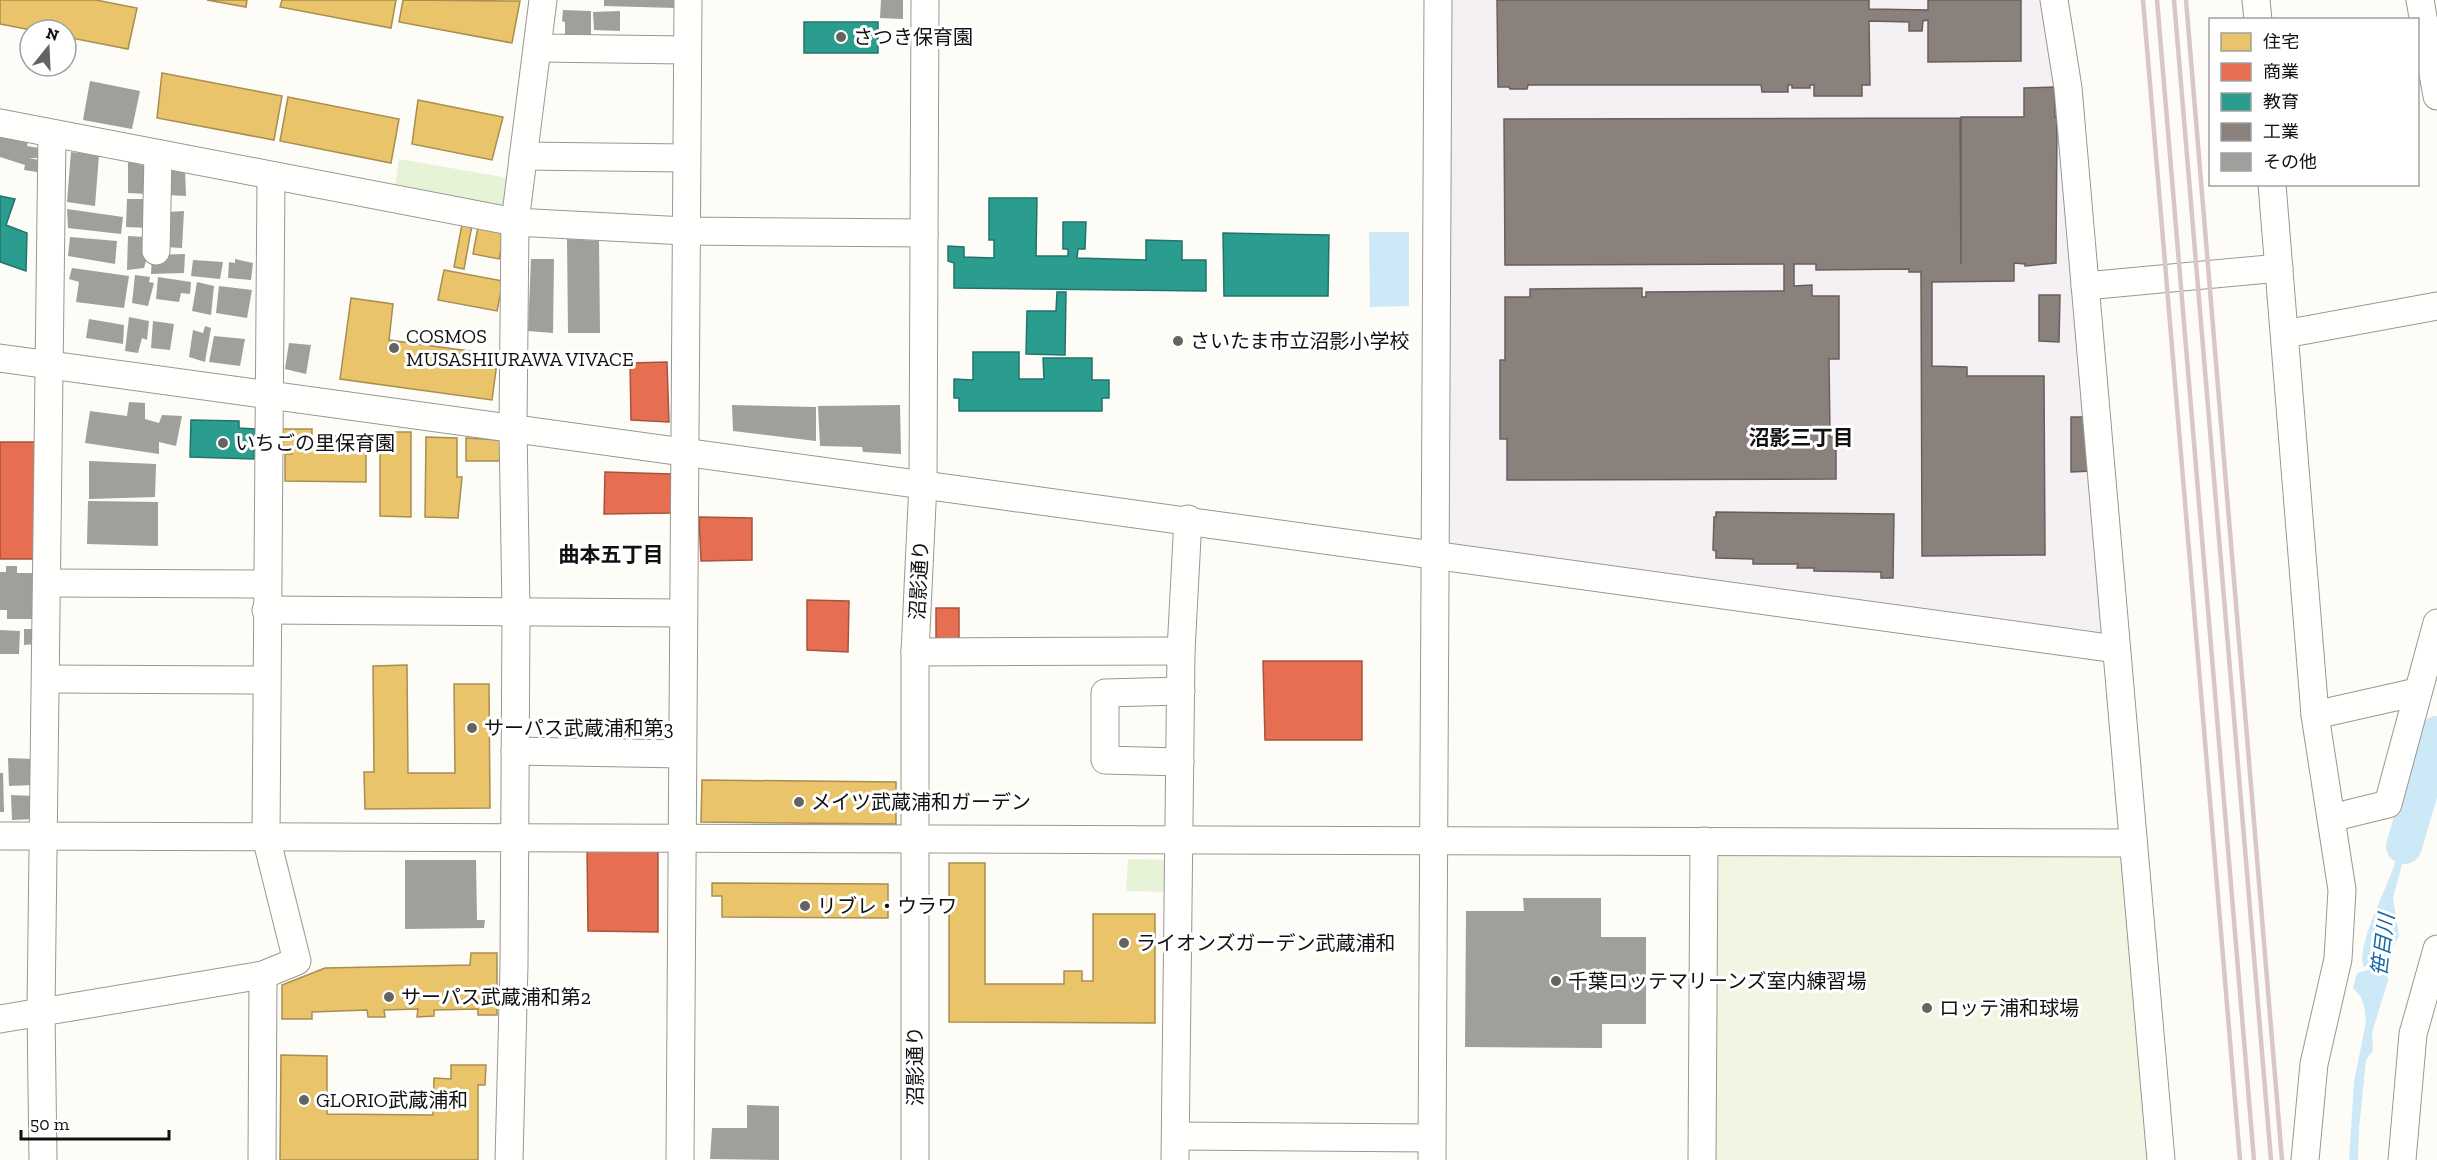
<svg xmlns="http://www.w3.org/2000/svg" width="2437" height="1160" viewBox="0 0 2437 1160" font-family="'Zilla Slab','Noto Sans JP',serif">
<style>
.industrial{fill:#f5f0f3}
.green{fill:#e7f3d7}
.pitch{fill:#f0f6e1}
.water{fill:#cde8f7}
.homes{fill:#e9c46a;stroke:#a88e4f;stroke-width:1.5}
.shops{fill:#e76f51;stroke:#a7533e;stroke-width:1.5}
.schools{fill:#2a9d8f;stroke:#227369;stroke-width:1.5}
.industry{fill:#8a817c;stroke:#665f5c;stroke-width:1.5}
.lines{fill:none;stroke-linecap:round;stroke-linejoin:round}
.river{stroke:#cde8f7;stroke-width:36}
.building{fill:#a19f9c}
.minor-casing{stroke:#979795;stroke-width:29}
.minor{stroke:#fffffe;stroke-width:27}
.rail{stroke:#d9c6c7;stroke-width:4.5}
.poi-dot{fill:#646362;stroke:#fff;stroke-width:2}
.labels{text-anchor:middle;stroke-width:6;stroke-linejoin:round;paint-order:stroke}
.poi-label{font-size:20px;fill:#111;stroke:#fff;text-anchor:start}
.street-label{font-size:20px;fill:#111;stroke:#fff}
.neighbourhood-label{font-size:21px;font-weight:bold;fill:#111;stroke:#fff}
.water-label{font-size:21px;font-style:italic;fill:#1768a6;stroke:#fff}
</style>
<rect width="100%" height="100%" fill="#fdfcf7"/>
<!-- industrial -->
<polygon class="industrial" points="1438,0 2051,0 2116,649 1435,554"/>
<!-- green -->
<g class="green">
<polygon points="399,159 514,179 511,201 494,212 394,193"/>
<polygon points="1128,859 1171,860 1170,892 1126,891"/>
</g>
<!-- pitch -->
<polygon class="pitch" points="1722,851 2128,853 2154,1160 1711,1160 1714,855"/>
<!-- water -->
<g class="water">
<polygon points="1369,232 1409,232 1409,306 1370,307"/>
<path d="M2411,798L2419,801L2393,898L2399,936L2386,961L2388,980L2372,1033L2373,1051L2366,1060L2359,1129L2358,1160H2349L2354,1082L2366,1022L2365,1010L2361,997L2353,988L2357,973L2371,969L2376,963L2373,961L2364,967C2355,948 2387,888 2394,866C2400,844 2406,821 2411,798Z"/>
</g>
<!-- homes -->
<g class="homes">
<polygon points="0,0 96,0 137,8 128,49 66,37 66,30 31,30 0,24"/>
<polygon points="207,0 247,0 246,7"/>
<polygon points="282,0 396,0 391,28 280,7"/>
<polygon points="403,0 520,1 512,43 399,22"/>
<polygon points="162,73 282,96 274,140 157,118"/>
<polygon points="288,97 399,119 391,163 280,141"/>
<polygon points="418,100 503,117 492,160 412,144"/>
<polygon points="462,224 472,225 464,269 454,267"/>
<polygon points="478,227 505,233 499,259 473,254"/>
<polygon points="444,270 503,281 497,311 438,300"/>
<polygon points="351,298 393,304 389,340 498,355 492,400 340,379"/>
<polygon points="280,429 312,429 312,447 334,447 334,436 354,437 354,446 359,446 359,453 366,453 366,482 285,481 285,454 292,454 292,447 280,447"/>
<polygon points="380,432 411,432 411,517 380,516"/>
<polygon points="426,437 457,438 457,477 462,477 458,518 425,517"/>
<polygon points="466,438 501,440 501,461 466,461"/>
<polygon points="407,665 408,773 455,773 454,684 489,684 490,808 365,809 364,772 374,772 373,666"/>
<polygon points="702,780 896,782 896,824 701,822"/>
<polygon points="949,863 985,863 985,984 1064,984 1064,971 1082,971 1082,981 1093,981 1093,914 1155,914 1155,1023 949,1022"/>
<polygon points="712,883 888,884 888,918 722,917 722,896 712,896"/>
<polygon points="471,953 497,953 497,1015 478,1015 478,1009 434,1010 434,1016 417,1017 418,1009 384,1010 385,1017 368,1017 367,1010 312,1012 312,1019 282,1019 282,985 325,968 470,965"/>
<polygon points="281,1055 327,1056 327,1114 433,1115 434,1078 451,1079 451,1065 486,1065 485,1085 478,1085 478,1160 280,1160"/>
</g>
<!-- shops -->
<g class="shops">
<polygon points="667,362 669,422 631,420 630,363"/>
<polygon points="0,442 35,442 34,559 0,559"/>
<polygon points="605,472 671,474 672,513 604,514"/>
<polygon points="699,517 752,518 752,560 701,561"/>
<polygon points="807,600 849,601 848,652 807,650"/>
<rect x="936" y="608" width="23" height="33"/>
<polygon points="1263,661 1362,661 1362,740 1265,740"/>
<polygon points="587,846 658,847 658,932 588,931"/>
</g>
<!-- schools -->
<g class="schools">
<rect x="804" y="22" width="74" height="31"/>
<polygon points="0,196 15,199 6,225 27,233 26,271 0,262"/>
<polygon points="989,198 1037,198 1036,256 1068,256 1068,249 1063,249 1063,222 1086,222 1085,249 1078,249 1077,258 1146,260 1146,240 1182,241 1182,260 1206,260 1206,291 954,288 954,263 948,261 948,246 964,247 964,257 994,258 994,240 989,240"/>
<polygon points="1223,233 1329,235 1328,296 1224,296"/>
<polygon points="1057,292 1066,292 1065,355 1026,354 1027,311 1056,311"/>
<polygon points="973,352 1019,352 1019,379 1044,379 1043,358 1092,358 1092,380 1109,380 1109,398 1102,398 1102,411 959,411 959,398 954,398 954,379 973,380"/>
<polygon points="191,420 239,421 239,428 255,429 254,459 190,457"/>
</g>
<!-- industry -->
<g class="industry">
<polygon points="1497,0 1869,0 1869,9 1928,10 1928,0 2021,0 2021,61 1928,62 1928,20 1923,21 1922,31 1909,31 1909,22 1869,21 1870,85 1862,85 1862,96 1814,96 1814,85 1810,85 1810,88 1792,88 1792,85 1788,85 1788,92 1762,92 1761,85 1528,85 1527,89 1510,89 1509,87 1498,87"/>
<polygon points="2055,87 2055,117 2057,117 2056,263 2025,266 2025,264 2014,263 2014,281 1932,282 1932,366 1967,367 1967,376 2044,376 2045,555 1922,556 1921,272 1909,272 1909,269 1816,270 1816,264 1794,264 1794,286 1812,285 1812,296 1839,296 1839,359 1829,359 1830,437 1836,437 1836,479 1507,480 1507,439 1500,439 1500,360 1505,360 1505,297 1530,297 1530,289 1642,288 1642,297 1646,297 1646,292 1784,291 1784,264 1505,265 1504,119 1960,118 1961,264 1961,117 2024,117 2024,88"/>
<polygon points="2039,295 2060,295 2059,342 2039,341"/>
<polygon points="2071,417 2092,417 2092,471 2071,472"/>
<polygon points="1716,512 1894,514 1893,578 1881,578 1881,572 1814,571 1814,568 1797,568 1798,564 1753,564 1753,559 1716,558 1716,551 1713,550 1714,517 1716,517"/>
</g>
<g class="lines">
<!-- river -->
<polyline class="river" points="2404,846 2437,734"/>
</g>
<!-- building -->
<g class="building">
<polygon points="604,0 675,0 675,8 604,6"/>
<polygon points="881,0 903,0 903,19 880,18"/>
<polygon points="563,10 591,11 591,39 565,37 565,22 562,21"/>
<polygon points="620,11 620,31 594,30 593,12"/>
<polygon points="90,81 140,91 132,129 83,120"/>
<polygon points="0,130 29,137 27,146 39,148 38,158 29,158 39,160 37,172 24,170 25,165 0,157"/>
<polygon points="71,152 99,155 95,206 67,202"/>
<polygon points="139,159 140,165 149,166 148,194 128,193 128,160"/>
<polygon points="167,170 185,170 186,196 166,195"/>
<polygon points="127,199 148,199 148,228 126,227"/>
<polygon points="67,209 123,217 121,234 68,228"/>
<polygon points="184,211 182,248 165,247 168,212"/>
<polygon points="128,236 145,237 146,261 144,268 127,270"/>
<polygon points="70,237 117,241 115,264 68,256"/>
<polygon points="567,239 599,241 600,333 568,333"/>
<polygon points="185,254 184,273 151,274 152,255"/>
<polygon points="235,259 253,263 251,280 228,278 229,262 235,263"/>
<polygon points="531,259 554,259 553,333 528,331"/>
<polygon points="193,260 223,262 220,279 191,276"/>
<polygon points="72,268 129,276 124,308 76,302 79,282 69,279"/>
<polygon points="135,275 150,277 149,282 154,283 148,306 132,303"/>
<polygon points="158,277 191,282 190,294 181,293 179,302 156,299"/>
<polygon points="197,282 214,286 211,315 192,311"/>
<polygon points="219,286 252,290 247,318 216,313"/>
<polygon points="129,317 149,321 147,340 142,338 138,353 125,351"/>
<polygon points="89,319 124,325 123,344 86,338"/>
<polygon points="153,321 174,324 170,350 151,348"/>
<polygon points="205,326 211,328 205,362 189,357 193,330 203,333"/>
<polygon points="214,336 245,339 240,366 209,362"/>
<polygon points="289,343 311,345 306,374 285,369"/>
<polygon points="129,402 145,403 145,419 159,423 162,415 182,416 176,446 159,442 159,454 85,443 90,411 127,416"/>
<polygon points="732,405 816,407 816,441 733,431"/>
<polygon points="900,405 901,454 863,452 862,447 820,446 818,406"/>
<polygon points="89,461 156,464 155,497 89,499"/>
<polygon points="88,501 158,502 158,546 87,544"/>
<polygon points="6,566 17,566 17,573 34,573 34,619 7,619 7,610 0,610 0,572 6,572"/>
<polygon points="24,629 35,629 36,644 24,645"/>
<polygon points="0,630 20,631 19,654 0,654"/>
<polygon points="8,758 33,759 32,785 9,786"/>
<polygon points="0,773 3,773 4,812 0,812"/>
<polygon points="11,795 34,796 34,819 12,820"/>
<polygon points="405,860 476,860 477,920 485,920 484,928 405,929"/>
<polygon points="1523,898 1601,898 1601,937 1646,937 1646,1024 1602,1024 1602,1048 1465,1047 1466,911 1524,911"/>
<polygon points="747,1105 779,1106 779,1160 710,1159 712,1128 747,1128"/>
</g>
<g class="lines">
<defs>
<g id="minor">
<polyline points="2054,0 2068,88 2161,1160"/>
<polyline points="2256,0 2258,20"/>
<polyline points="2420,0 2437,96"/>
<polyline points="538,48 686,50"/>
<polyline points="0,123 515,222 685,231 924,233"/>
<polyline points="523,156 685,158"/>
<polyline points="2272,184 2315,715 2342,890 2338,959 2314,1064 2305,1160"/>
<polyline points="156,251 158,154"/>
<polyline points="2085,286 2279,268"/>
<polyline points="2285,334 2437,306"/>
<polyline points="0,358 2116,649"/>
<polyline points="47,583 266,584"/>
<polyline points="266,610 682,613"/>
<polyline points="915,652 1181,651"/>
<polyline points="46,679 266,680"/>
<polyline points="2315,715 2417,692"/>
<polyline points="515,751 682,754"/>
<polyline points="1180,762 1105,760 1105,693 1181,691"/>
<polyline points="2331,818 2388,804 2437,623"/>
<polyline points="0,836 2133,843"/>
<polyline points="0,1019 263,975 297,961 266,837 271,176"/>
<polyline points="1176,1136 1431,1138"/>
<polyline points="43,1160 41,1012 52,134"/>
<polyline points="262,1160 263,975"/>
<polyline points="509,1160 514,965 516,612 513,427 515,222 543,0"/>
<polyline points="680,1160 688,0"/>
<polyline points="915,1160 915,652 923,483 925,0"/>
<polyline points="1175,1160 1181,651 1188,519"/>
<polyline points="1432,1160 1438,0"/>
<polyline points="1702,1160 1704,841"/>
<polyline points="2402,1160 2413,1034 2437,949"/>
</g>
</defs>
<!-- minor casing -->
<use href="#minor" class="minor-casing"/>
<!-- minor -->
<use href="#minor" class="minor"/>
<!-- rail -->
<g class="rail">
<polyline points="2143,0 2240,1160"/>
<polyline points="2157,0 2254,1160"/>
<polyline points="2174,0 2271,1160"/>
<polyline points="2186,0 2282,1160"/>
</g>
</g>
<!-- markers -->
<g class="poi-dot">
<circle cx="841" cy="37" r="6"/>
<circle cx="1178" cy="341" r="6"/>
<circle cx="394" cy="348" r="6"/>
<circle cx="223" cy="443" r="6"/>
<circle cx="472" cy="728" r="6"/>
<circle cx="799" cy="802" r="6"/>
<circle cx="805" cy="906" r="6"/>
<circle cx="1124" cy="943" r="6"/>
<circle cx="1556" cy="981" r="6"/>
<circle cx="389" cy="997" r="6"/>
<circle cx="1927" cy="1008" r="6"/>
<circle cx="304" cy="1100" r="6"/>
</g>
<g class="labels">
<!-- poi labels -->
<g class="poi-label">
<text x="853" y="44">さつき保育園</text>
<text x="406" y="343">COSMOS<tspan x="406" dy="23">MUSASHIURAWA VIVACE</tspan></text>
<text x="1190" y="348">さいたま市立沼影小学校</text>
<text x="235" y="450">いちごの里保育園</text>
<text x="484" y="735">サーパス武蔵浦和第3</text>
<text x="811" y="809">メイツ武蔵浦和ガーデン</text>
<text x="817" y="913">リブレ・ウラワ</text>
<text x="1136" y="950">ライオンズガーデン武蔵浦和</text>
<text x="1568" y="988">千葉ロッテマリーンズ室内練習場</text>
<text x="401" y="1004">サーパス武蔵浦和第2</text>
<text x="1939" y="1015">ロッテ浦和球場</text>
<text x="316" y="1107">GLORIO武蔵浦和</text>
</g>
<!-- street labels -->
<g class="street-label">
<text transform="translate(919 580) rotate(-87)" y="7">沼影通り</text>
<text transform="translate(915 1066) rotate(-90)" y="7">沼影通り</text>
</g>
<!-- neighbourhood labels -->
<g class="neighbourhood-label">
<text x="1801" y="445">沼影三丁目</text>
<text x="611" y="562">曲本五丁目</text>
</g>
<!-- water labels -->
<g class="water-label">
<text transform="translate(2383 945) rotate(-83)" y="7">笹目川</text>
</g>
</g>
<!-- legend -->
<rect x="2209" y="18" width="210" height="168" fill="#ffffff" stroke="#a0a0a0" stroke-width="1.5"/>
<rect x="2221" y="33" width="30" height="18" fill="#e9c46a" stroke="#a0a0a0" stroke-width="1.5"/>
<text x="2263" y="48" font-size="18" fill="#111111">住宅</text>
<rect x="2221" y="63" width="30" height="18" fill="#e76f51" stroke="#a0a0a0" stroke-width="1.5"/>
<text x="2263" y="78" font-size="18" fill="#111111">商業</text>
<rect x="2221" y="93" width="30" height="18" fill="#2a9d8f" stroke="#a0a0a0" stroke-width="1.5"/>
<text x="2263" y="108" font-size="18" fill="#111111">教育</text>
<rect x="2221" y="123" width="30" height="18" fill="#8a817c" stroke="#a0a0a0" stroke-width="1.5"/>
<text x="2263" y="138" font-size="18" fill="#111111">工業</text>
<rect x="2221" y="153" width="30" height="18" fill="#a19f9c" stroke="#a0a0a0" stroke-width="1.5"/>
<text x="2263" y="168" font-size="18" fill="#111111">その他</text>
<!-- north arrow -->
<g transform="translate(48 48) rotate(18)"><circle r="28" fill="#ffffff" stroke="#a0a0a0" stroke-width="1.5"/>
<path d="M0-4.5L10 22L0 15L-10 22Z" fill="#646362"/>
<text y="-9" font-size="16" font-weight="bold" text-anchor="middle" fill="#111111">N</text>
</g>
<!-- scale -->
<path d="M21 1130v9h148v-9" fill="none" stroke="#111111" stroke-width="3"/>
<text x="30" y="1130" font-size="18" fill="#111111" stroke="#ffffff" stroke-width="4.5" paint-order="stroke">50 m</text>
</svg>
